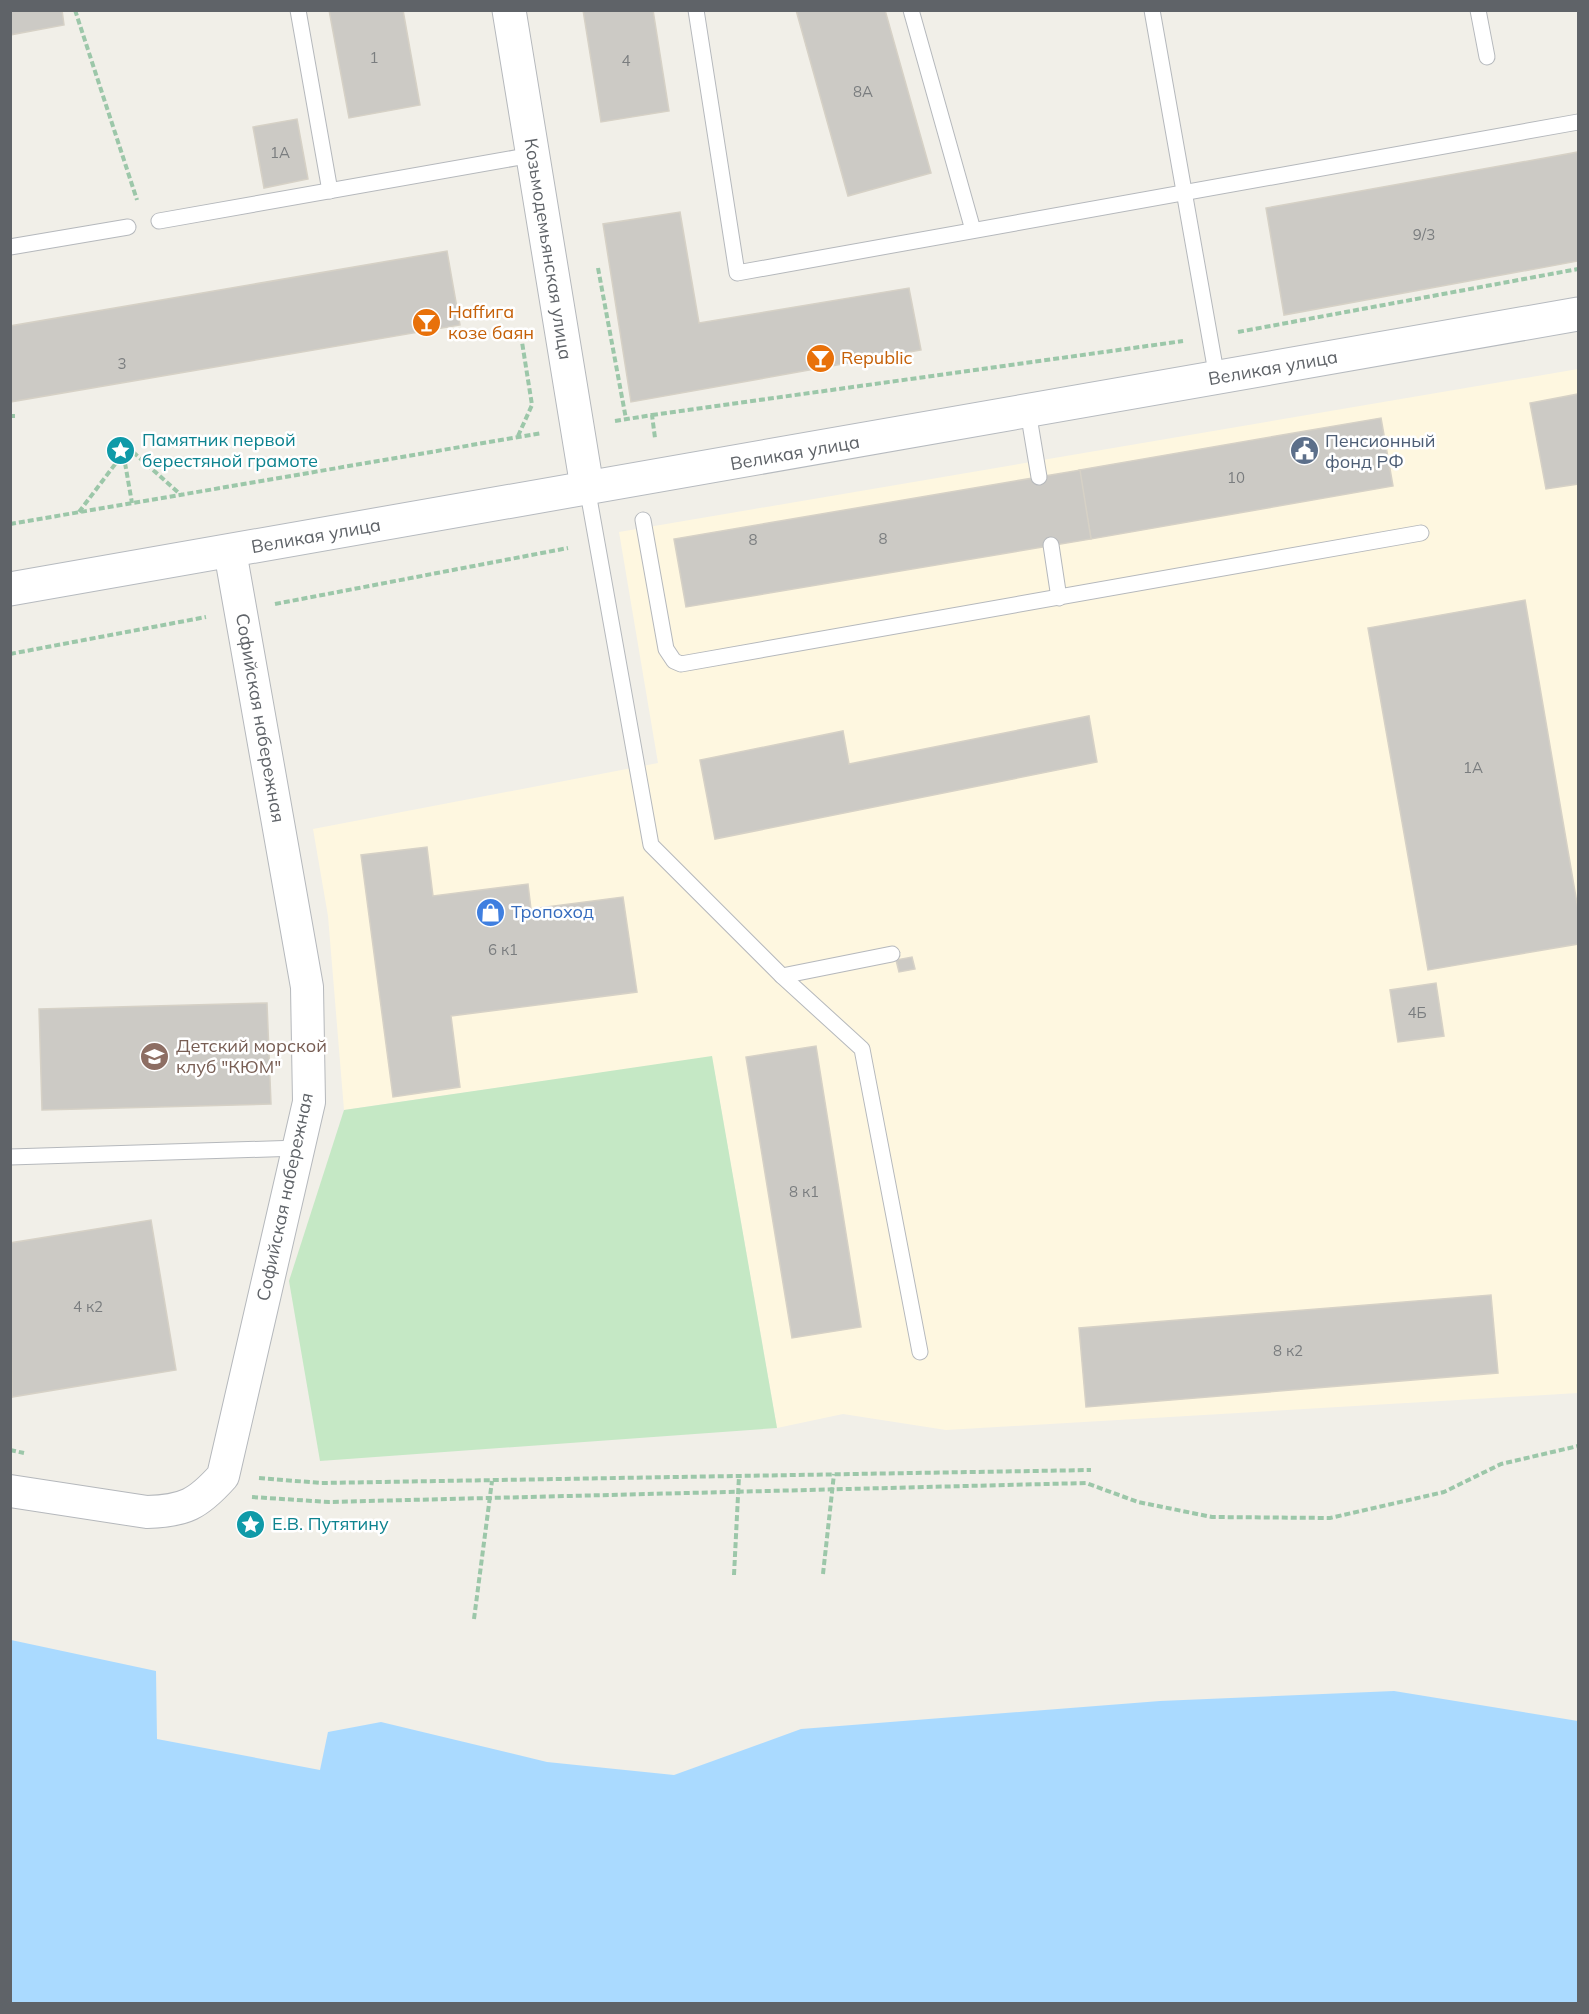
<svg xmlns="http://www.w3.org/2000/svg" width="1589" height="2014" viewBox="0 0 1589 2014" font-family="Mulish,sans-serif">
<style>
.commercial{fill:#fef7e0}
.green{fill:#c5e8c5}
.water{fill:#aadaff}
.building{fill:#cccac5;stroke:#d6d1c6;stroke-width:1.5}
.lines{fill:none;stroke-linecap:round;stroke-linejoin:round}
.service-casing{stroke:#b5b8bc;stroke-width:17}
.minor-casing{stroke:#b5b8bc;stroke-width:34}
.tertiary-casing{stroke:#b5b8bc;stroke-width:35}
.secondary-casing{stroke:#b6babf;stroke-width:35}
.path{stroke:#9cc7a9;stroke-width:4;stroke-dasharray:6 3;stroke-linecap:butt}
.service{stroke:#fff;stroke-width:15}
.minor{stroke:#fff;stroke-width:32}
.tertiary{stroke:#fff;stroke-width:33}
.secondary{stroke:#fff;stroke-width:33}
.labels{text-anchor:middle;stroke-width:5;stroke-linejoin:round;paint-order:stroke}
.number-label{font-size:15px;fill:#7a7d7f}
.street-label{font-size:18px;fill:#5f6368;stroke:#fff}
.food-label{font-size:18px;fill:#c56008;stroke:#fff;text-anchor:start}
.culture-label{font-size:18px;fill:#0d838f;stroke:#fff;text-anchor:start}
.service-label{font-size:18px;fill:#4e5e75;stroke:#fff;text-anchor:start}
.shop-label{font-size:18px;fill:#366cbe;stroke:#fff;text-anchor:start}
.education-label{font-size:18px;fill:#785e54;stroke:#fff;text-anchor:start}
</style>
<rect width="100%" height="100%" fill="#f1efe8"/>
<!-- commercial -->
<polygon class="commercial" points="1578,369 1578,1393 946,1430 843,1414 777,1428 712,1057 344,1110 328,916 313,829 658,763 619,532"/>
<!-- green -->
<polygon class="green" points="712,1056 777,1428 320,1461 289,1281 344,1110"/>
<!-- water -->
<polygon class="water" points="11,1640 156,1671 157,1739 320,1770 328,1732 381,1722 547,1762 674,1775 801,1729 1160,1701 1394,1691 1578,1721 1578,2003 11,2003"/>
<!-- building -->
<g class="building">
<polygon points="10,10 62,10 64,25 10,35"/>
<polygon points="329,10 403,10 420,105 349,118"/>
<polygon points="583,10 653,10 669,111 601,122"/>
<polygon points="796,10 885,10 931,173 848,196"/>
<polygon points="297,119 308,179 264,188 253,127"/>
<polygon points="1578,152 1578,261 1284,315 1266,208"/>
<polygon points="680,212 699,323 909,288 921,350 631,402 603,224"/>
<polygon points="447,251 460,325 10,402 10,326"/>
<polygon points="1578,394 1578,484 1546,489 1530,403"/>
<polygon points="1381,418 1393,486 1091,539 1079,470"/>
<polygon points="1080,470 1091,539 686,607 674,539"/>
<polygon points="1525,600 1578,909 1578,944 1428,970 1368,628"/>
<polygon points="1089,716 1097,762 715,839 700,760 843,731 849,764"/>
<polygon points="427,847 433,896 528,884 531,909 623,897 637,992 451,1016 460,1087 393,1097 361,855"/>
<polygon points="912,957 915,969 899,972 896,960"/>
<polygon points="1436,983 1444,1036 1398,1042 1390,990"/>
<polygon points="267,1003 271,1104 42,1110 39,1009"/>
<polygon points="816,1046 861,1327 792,1338 746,1057"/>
<polygon points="151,1220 176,1370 12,1397 10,1243"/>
<polygon points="1491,1295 1498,1373 1086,1407 1079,1328"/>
</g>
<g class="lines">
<defs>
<g id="service">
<polyline points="298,10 330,191"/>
<polyline points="696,10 737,273 1578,122"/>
<polyline points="911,10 973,230"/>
<polyline points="1152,10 1217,378"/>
<polyline points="1478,10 1487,57"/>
<polyline points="159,221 532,155"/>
<polyline points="10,247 128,227"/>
<polyline points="1028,411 1039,477"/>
<polyline points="587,487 651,845 782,976 862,1049 920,1352"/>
<polyline points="643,520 666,649 674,661 681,664 1421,533"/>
<polyline points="1051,545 1059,598"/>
<polyline points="782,976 892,954"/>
<polyline points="10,1157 299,1148"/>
</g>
<path id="minor" d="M10,1491L147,1512C185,1511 198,1504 223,1476L309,1102L307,987L230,551"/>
<polyline id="tertiary" points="509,10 587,487"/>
<polyline id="secondary" points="10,589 1578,314"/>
</defs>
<!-- service casing -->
<use href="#service" class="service-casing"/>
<!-- minor casing -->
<use href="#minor" class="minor-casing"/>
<!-- tertiary casing -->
<use href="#tertiary" class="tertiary-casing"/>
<!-- secondary casing -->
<use href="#secondary" class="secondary-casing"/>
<!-- path -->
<g class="path">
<polyline points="75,10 137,200"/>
<polyline points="598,268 626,419"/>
<polyline points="1238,332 1578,269"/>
<polyline points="652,415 1183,341"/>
<polyline points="10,416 15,416"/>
<polyline points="615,421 652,415 655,438"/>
<polyline points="518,436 532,405 522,342"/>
<circle cx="121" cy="451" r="12"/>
<polyline points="133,452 181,495"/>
<polyline points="125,463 132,503"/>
<polyline points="79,512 116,463"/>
<polyline points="10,524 542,433"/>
<polyline points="275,604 568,548"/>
<polyline points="10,654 206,617"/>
<polyline points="10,1450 24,1453"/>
<polyline points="259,1478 321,1483 1091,1470"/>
<polyline points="252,1497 329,1502 1086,1483 1138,1502 1212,1517 1330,1518 1444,1492 1501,1464 1578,1446"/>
<polyline points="823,1574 834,1474"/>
<polyline points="734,1575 739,1476"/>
<polyline points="474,1619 492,1481"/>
</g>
<!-- service -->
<use href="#service" class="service"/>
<!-- minor -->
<use href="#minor" class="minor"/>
<!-- tertiary -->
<use href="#tertiary" class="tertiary"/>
<!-- secondary -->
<use href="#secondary" class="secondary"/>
</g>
<!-- icons -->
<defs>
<symbol id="bar-disc" viewBox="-11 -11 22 22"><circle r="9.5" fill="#e8710a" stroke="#fff"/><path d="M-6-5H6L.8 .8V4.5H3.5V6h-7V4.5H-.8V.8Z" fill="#fff"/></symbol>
<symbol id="sight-disc" viewBox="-11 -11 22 22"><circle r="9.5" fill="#0f9aa8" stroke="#fff"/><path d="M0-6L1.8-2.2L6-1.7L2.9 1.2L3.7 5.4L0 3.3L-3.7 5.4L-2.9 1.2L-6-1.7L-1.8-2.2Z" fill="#fff"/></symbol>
<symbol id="civic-disc" viewBox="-11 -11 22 22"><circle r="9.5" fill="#5c6f8a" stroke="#fff"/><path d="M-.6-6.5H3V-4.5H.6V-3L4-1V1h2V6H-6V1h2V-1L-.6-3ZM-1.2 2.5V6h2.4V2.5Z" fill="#fff"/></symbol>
<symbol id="shop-disc" viewBox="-11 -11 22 22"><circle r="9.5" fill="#3f7fe0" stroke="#fff"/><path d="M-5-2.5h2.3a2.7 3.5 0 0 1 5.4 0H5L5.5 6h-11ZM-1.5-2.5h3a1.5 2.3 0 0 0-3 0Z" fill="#fff"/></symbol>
<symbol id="school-disc" viewBox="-11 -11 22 22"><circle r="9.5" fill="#8d6e63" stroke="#fff"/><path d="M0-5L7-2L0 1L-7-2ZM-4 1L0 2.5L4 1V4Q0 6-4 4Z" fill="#fff"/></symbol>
</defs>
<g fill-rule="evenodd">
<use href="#bar-disc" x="410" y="306" width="33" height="33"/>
<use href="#bar-disc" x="804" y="342" width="33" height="33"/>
<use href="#sight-disc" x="104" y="434" width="33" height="33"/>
<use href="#civic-disc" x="1288" y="434" width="33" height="33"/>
<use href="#shop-disc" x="474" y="896" width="33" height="33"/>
<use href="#school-disc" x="138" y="1040" width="33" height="33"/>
<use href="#sight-disc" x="234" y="1508" width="33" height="33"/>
</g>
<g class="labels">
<!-- number labels -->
<g class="number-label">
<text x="374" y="63">1</text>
<text x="626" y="66">4</text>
<text x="863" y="97">8А</text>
<text x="280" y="158">1А</text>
<text x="1424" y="240">9/3</text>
<text x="122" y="369">3</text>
<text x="1236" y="483">10</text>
<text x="883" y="544">8</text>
<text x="753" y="545">8</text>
<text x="1473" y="773">1А</text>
<text x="503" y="955">6 к1</text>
<text x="1417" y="1018">4Б</text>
<text x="804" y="1197">8 к1</text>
<text x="88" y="1312">4 к2</text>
<text x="1288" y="1356">8 к2</text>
</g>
<!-- street labels -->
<g class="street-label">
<text transform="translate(548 249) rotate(81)" y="6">Козьмодемьянская улица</text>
<text transform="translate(1273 368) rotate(-10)" y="6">Великая улица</text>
<text transform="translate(795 453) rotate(-10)" y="6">Великая улица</text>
<text transform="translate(316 536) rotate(-10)" y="6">Великая улица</text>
<text transform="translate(260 718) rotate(80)" y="6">Софийская набережная</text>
<text transform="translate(285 1197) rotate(-78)" y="6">Софийская набережная</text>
</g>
<!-- food labels -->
<g class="food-label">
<text x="448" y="318">Наffига<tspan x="448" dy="21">козе баян</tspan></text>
<text x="841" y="364">Republic</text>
</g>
<!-- culture labels -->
<g class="culture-label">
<text x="142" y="446">Памятник первой<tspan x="142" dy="21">берестяной грамоте</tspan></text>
<text x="272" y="1530">Е.В. Путятину</text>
</g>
<!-- service labels -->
<g class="service-label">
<text x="1325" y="447">Пенсионный<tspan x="1325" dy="21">фонд РФ</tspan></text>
</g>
<!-- shop labels -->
<g class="shop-label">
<text x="511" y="918">Тропоход</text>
</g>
<!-- education labels -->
<g class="education-label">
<text x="176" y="1052">Детский морской<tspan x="176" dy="21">клуб "КЮМ"</tspan></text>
</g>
</g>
<!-- border -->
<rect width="1589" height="2014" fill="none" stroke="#5f6368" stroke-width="24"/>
</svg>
